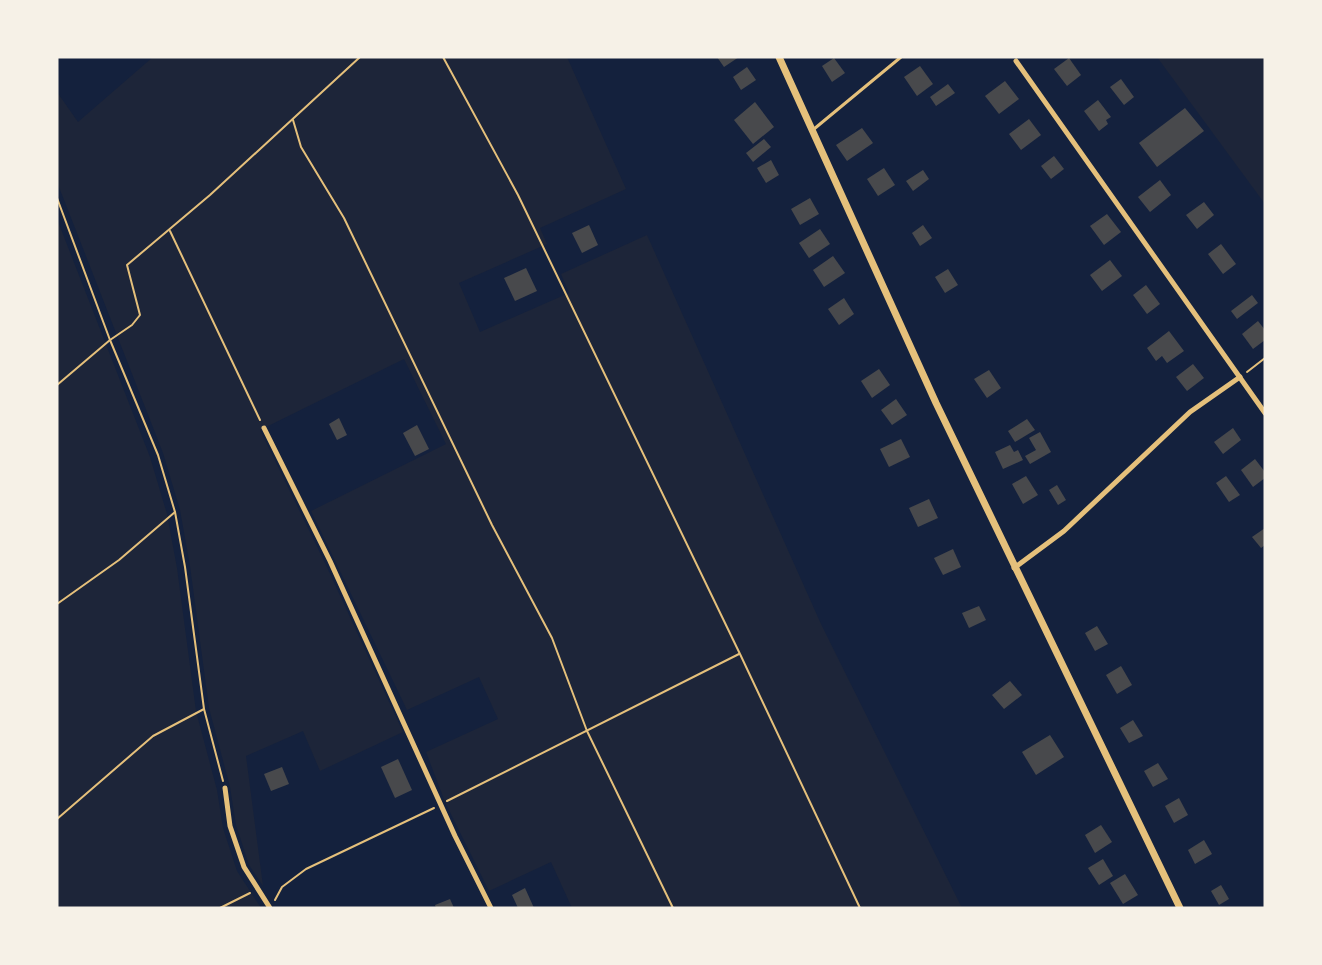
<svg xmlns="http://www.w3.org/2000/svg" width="1322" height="965" viewBox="0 0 1322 965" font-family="'DM Sans',sans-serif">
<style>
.green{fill:#1d2539}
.building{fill:#48494c}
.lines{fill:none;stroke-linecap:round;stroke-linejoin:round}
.path{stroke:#e5c07b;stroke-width:2}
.service{stroke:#e5c07b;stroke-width:3}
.minor{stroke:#e5c07b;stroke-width:5}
.tertiary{stroke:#e5c07b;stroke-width:7}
</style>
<rect width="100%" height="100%" fill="#14213d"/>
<!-- green -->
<g class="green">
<polygon points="153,57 567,57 626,189 540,228 547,244 459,283 480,332 569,293 561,274 647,235 821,624 962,908 572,908 551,862 489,891 445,802 426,752 498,719 479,677 407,710 311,511 446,444 404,359 260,430 325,563 403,732 320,771 303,731 246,756 263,886 249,865 236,825 230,787 209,708 190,566 180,510 163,453 57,182 57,92 78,122"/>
<polygon points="1157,57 1265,57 1265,204"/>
<polygon points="57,219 150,457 167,514 177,568 196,711 217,790 223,828 237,871 261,908 57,908"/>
</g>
<!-- building -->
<g class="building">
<polygon points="717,57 739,57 724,67"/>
<polygon points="834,58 845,73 832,82 822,66"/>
<polygon points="1069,58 1081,75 1067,86 1054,69"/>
<polygon points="920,66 933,84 917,96 904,77"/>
<polygon points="747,67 756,80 741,90 733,77"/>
<polygon points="1121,79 1134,97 1124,105 1110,87"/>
<polygon points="1005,81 1019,99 999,114 985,96"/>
<polygon points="948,84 955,93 936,106 930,97"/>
<polygon points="1098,100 1111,117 1106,120 1108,124 1099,131 1084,111"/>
<polygon points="755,102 774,127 753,144 734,120"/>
<polygon points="1185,108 1204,131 1157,167 1139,143"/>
<polygon points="1029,119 1041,135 1021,150 1009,134"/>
<polygon points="862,128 873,143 847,161 836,145"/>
<polygon points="764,139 771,147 753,162 746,153"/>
<polygon points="1054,156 1064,169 1051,179 1041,166"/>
<polygon points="771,160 779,175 766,183 757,168"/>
<polygon points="884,168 895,185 878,196 867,179"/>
<polygon points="923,170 929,179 913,191 906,181"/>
<polygon points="1160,180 1171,195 1150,212 1138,197"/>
<polygon points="810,198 819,214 800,225 791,209"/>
<polygon points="1204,202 1214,215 1197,229 1186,215"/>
<polygon points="1107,214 1121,232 1104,245 1090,226"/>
<polygon points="589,225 598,245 582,253 572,233"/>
<polygon points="923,225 932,238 920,246 912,233"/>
<polygon points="820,229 830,244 809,258 799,243"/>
<polygon points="1221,244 1236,264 1223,274 1208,254"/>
<polygon points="833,256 845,273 824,287 813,270"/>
<polygon points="1110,260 1122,276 1102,291 1090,275"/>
<polygon points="526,268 537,291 515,301 504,278"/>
<polygon points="948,269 958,285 945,293 935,277"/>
<polygon points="1146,285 1160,304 1147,314 1133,295"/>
<polygon points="1252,295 1258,303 1237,319 1231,311"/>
<polygon points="844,298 854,314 839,325 828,309"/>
<polygon points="1258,321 1265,330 1265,340 1253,349 1242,334"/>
<polygon points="1169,331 1184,351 1167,363 1162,356 1156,361 1147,348"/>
<polygon points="1193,364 1204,378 1187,391 1176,377"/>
<polygon points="879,369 890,385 872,398 861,381"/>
<polygon points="989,370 1001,388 987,398 974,379"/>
<polygon points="896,399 907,415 892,425 881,410"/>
<polygon points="339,418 347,435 337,440 329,424"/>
<polygon points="1027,419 1035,430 1015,442 1008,431"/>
<polygon points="417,425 429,449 415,456 403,433"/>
<polygon points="1233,428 1241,440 1223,454 1214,442"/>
<polygon points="1040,432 1051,452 1030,464 1025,456 1036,450 1029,438"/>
<polygon points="901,439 910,457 889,467 880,449"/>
<polygon points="1010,445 1014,452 1018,450 1023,460 1003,469 995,452"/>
<polygon points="1255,459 1265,472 1265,478 1253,487 1241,470"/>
<polygon points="1026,476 1038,495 1023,504 1012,484"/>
<polygon points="1226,476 1240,495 1229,502 1216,483"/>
<polygon points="1057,485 1066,500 1058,505 1049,490"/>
<polygon points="929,499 938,518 918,527 909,508"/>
<polygon points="1265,528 1265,545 1261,548 1252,537"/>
<polygon points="953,549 961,567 943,575 934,558"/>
<polygon points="979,606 986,620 969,628 962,613"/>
<polygon points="1097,626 1108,644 1095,651 1085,633"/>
<polygon points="1121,666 1132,685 1117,694 1106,675"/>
<polygon points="1010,681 1022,695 1004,709 992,695"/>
<polygon points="1133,720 1143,736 1129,743 1120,728"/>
<polygon points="1050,735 1064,757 1036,775 1022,752"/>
<polygon points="398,759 412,790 395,798 381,767"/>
<polygon points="1158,763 1168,779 1153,787 1144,771"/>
<polygon points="282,767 289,784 271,791 264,774"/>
<polygon points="1179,798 1188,815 1174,823 1165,806"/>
<polygon points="1101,825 1112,842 1095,853 1085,835"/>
<polygon points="1204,840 1212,854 1195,864 1188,850"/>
<polygon points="1103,859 1113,876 1099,885 1088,868"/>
<polygon points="1125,874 1138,895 1123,904 1110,883"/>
<polygon points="1221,885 1229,899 1219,905 1211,891"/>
<polygon points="525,888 534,908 518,908 512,895"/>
<polygon points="450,899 454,908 436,908 435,905"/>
</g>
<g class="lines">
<!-- path -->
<g class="path">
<polyline points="443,57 518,195 740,654 860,908"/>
<polyline points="293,120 301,147 344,218 492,525 552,638 587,731 673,908"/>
<polyline points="57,198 110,340 158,455 175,512 185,567 204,709 223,781"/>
<polyline points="170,231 260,420"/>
<polyline points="1247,372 1265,358"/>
<polyline points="57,385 110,340 132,325 140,315 127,265 210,195 360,57"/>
<polyline points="57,604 119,560 175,512"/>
<polyline points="447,801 739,654"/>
<polyline points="57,819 153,736 204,709"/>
<polyline points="275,900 282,887 306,869 434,808"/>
<polyline points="220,908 250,893"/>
</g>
<!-- service -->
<polyline class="service" points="814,129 901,57"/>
<!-- minor -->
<g class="minor">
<polyline points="1016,61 1265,413"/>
<polyline points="264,428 330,561 455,836 491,908"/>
<polyline points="1014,568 1064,531 1190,412 1240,377"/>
<polyline points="225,788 230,826 244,867 270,908"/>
</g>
<!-- tertiary -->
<polyline class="tertiary" points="779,57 936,403 1180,908"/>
</g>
<!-- border -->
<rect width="1322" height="965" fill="none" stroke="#f6f1e7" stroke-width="117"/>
</svg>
